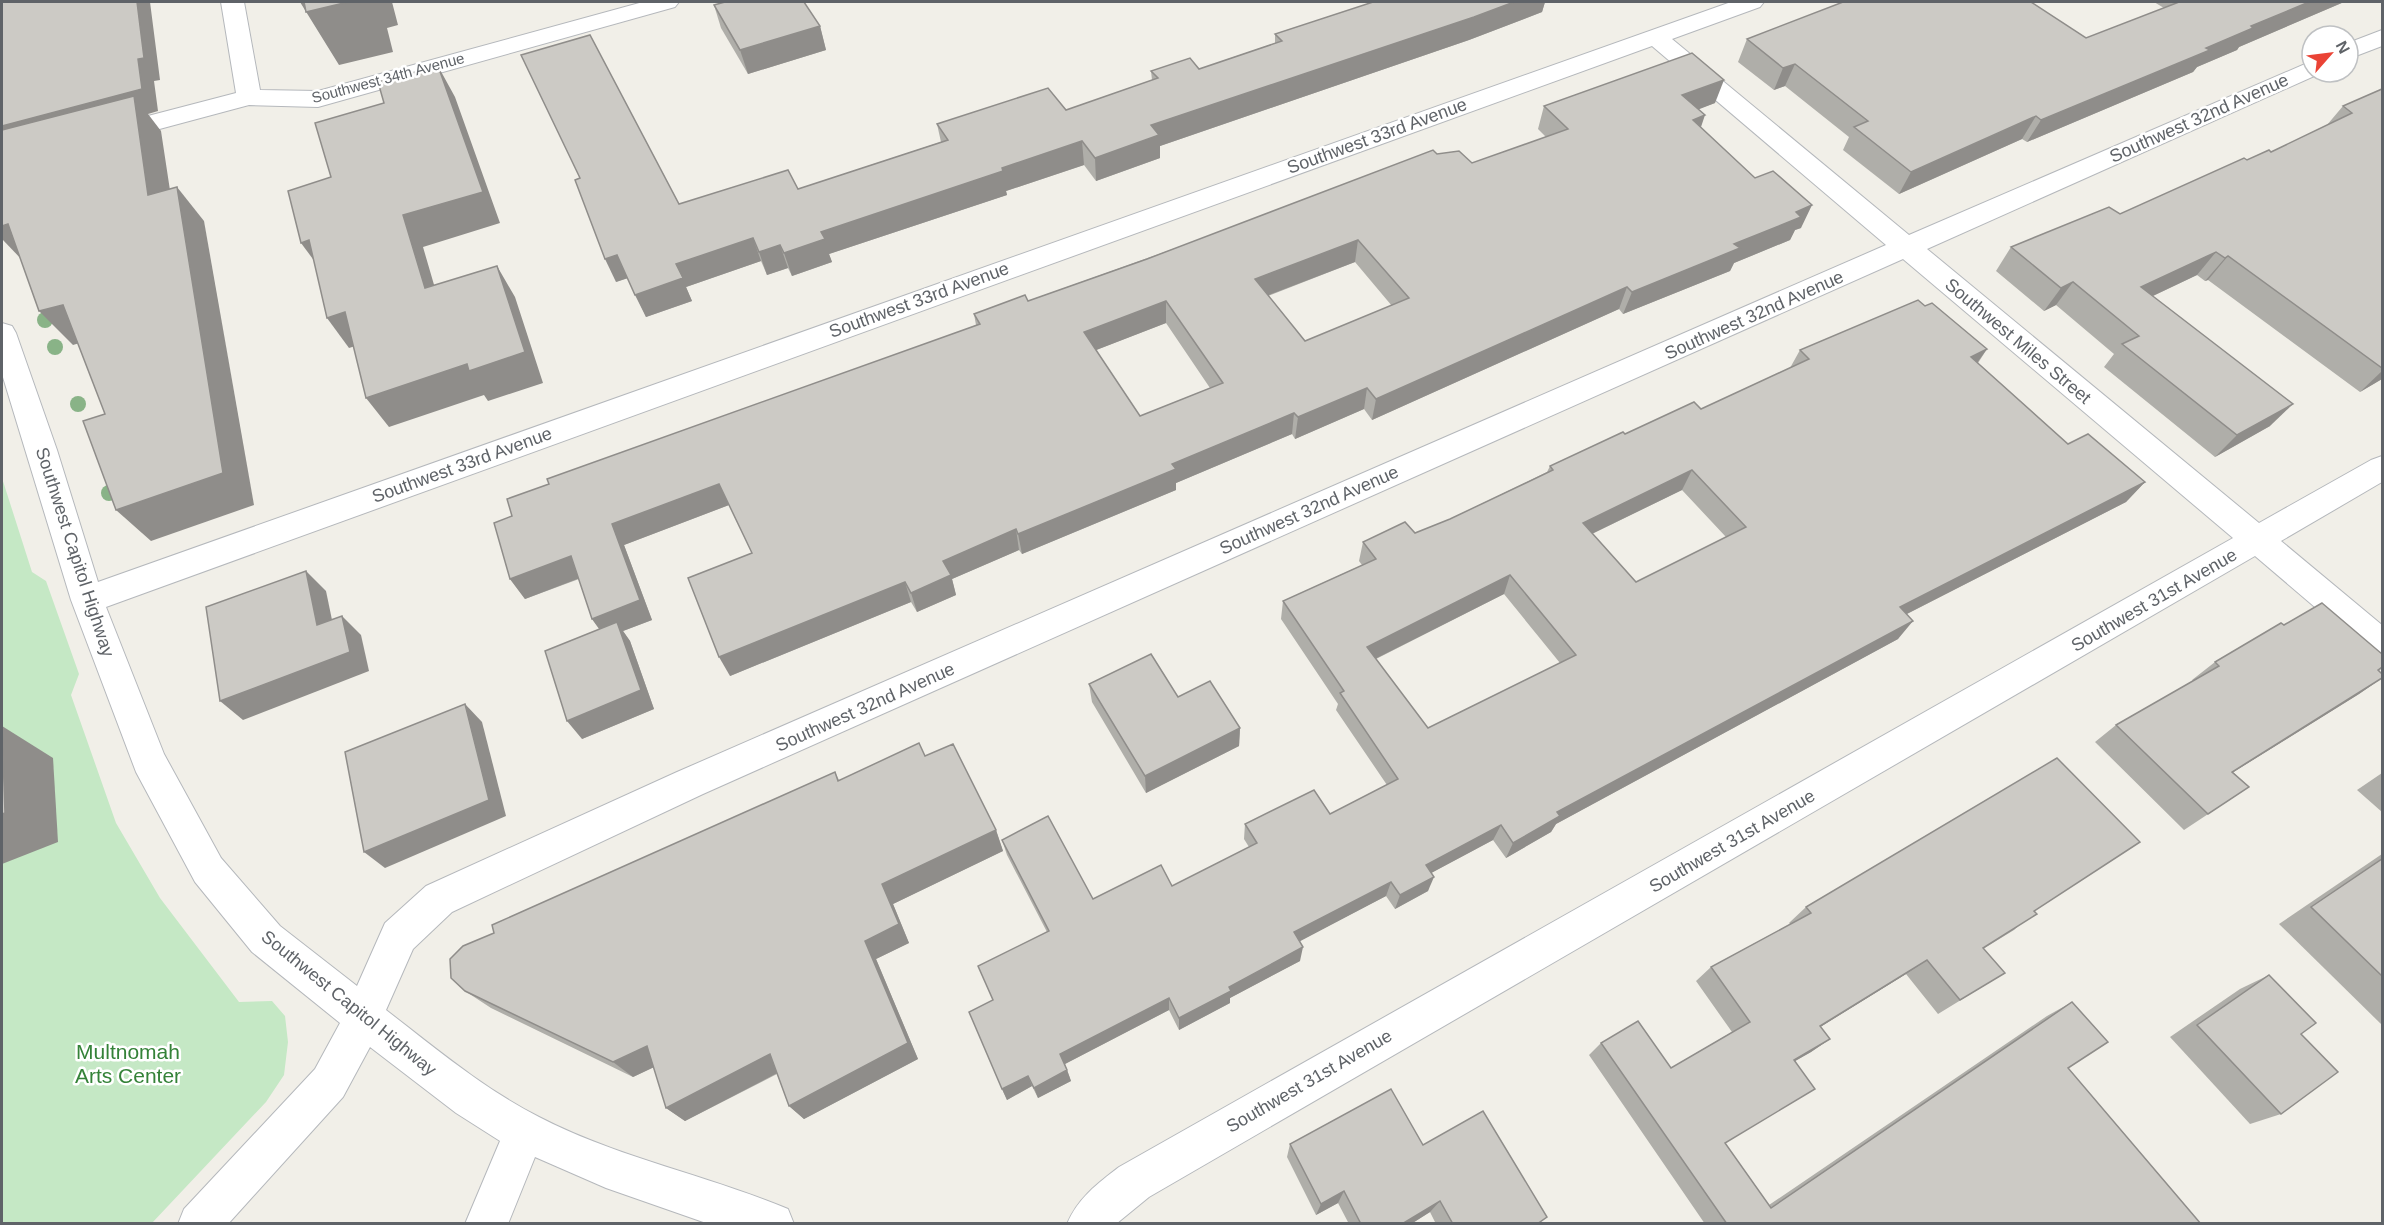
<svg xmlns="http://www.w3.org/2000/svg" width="2384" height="1225" viewBox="0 0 2384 1225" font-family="Arial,sans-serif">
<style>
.green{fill:#c5e8c5}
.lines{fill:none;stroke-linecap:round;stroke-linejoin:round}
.minor-casing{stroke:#b5b8bc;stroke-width:2}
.minor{fill:#fff;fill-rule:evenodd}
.tree{fill:#89b387}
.wall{fill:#afaea9;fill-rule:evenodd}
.shaded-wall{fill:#8f8d8a}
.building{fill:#cccac5;stroke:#8f8d8a;stroke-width:1.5;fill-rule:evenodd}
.labels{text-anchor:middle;stroke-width:5;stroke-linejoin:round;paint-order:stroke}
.far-street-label{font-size:15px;fill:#5f6368;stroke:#fff}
.street-label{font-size:18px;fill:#5f6368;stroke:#fff}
.near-park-label{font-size:21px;fill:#348238;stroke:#fff}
</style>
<rect width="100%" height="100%" fill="#f1efe8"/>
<!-- green -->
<polygon class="green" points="2,478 32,572 46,581 79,674 71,695 116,823 160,898 239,1002 272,1001 285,1016 288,1042 284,1075 266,1102 152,1223 2,1223"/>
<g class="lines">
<defs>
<g id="minor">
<polygon points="221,2 244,2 260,90 318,91 643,2 679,2 675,7 318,107 249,105 111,142 102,140 98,134 102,128 236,93"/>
<path d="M1731,2H1764L1760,7L1672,39L1909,235L2312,61V72L2321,73L1927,249L2259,523L2371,460L2382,456V482L2281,541L2382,625V658L2370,654L2255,556L1149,1197L1116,1224H1067C1078,1198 1097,1184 1119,1167L2233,538L1903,259L703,794L452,912L413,949L386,1010C435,1048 484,1089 539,1117C618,1158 707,1175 788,1209L794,1224H709L606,1188L535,1157L508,1224H465L500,1141L456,1113L370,1047L343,1097L228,1224H178L184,1209L315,1069L340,1023L252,952L195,882L136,772L71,600L2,374V323L12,326L16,333L57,450L98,582ZM1652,46L1886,245L677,772L426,886L385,923L357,986L280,926L221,858L164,754L106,607Z"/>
<polygon points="2382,30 2382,46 2348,59 2348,43"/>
</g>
</defs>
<!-- minor casing -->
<use href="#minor" class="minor-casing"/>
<!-- minor -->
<use href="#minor" class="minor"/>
</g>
<!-- trees -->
<g class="tree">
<circle cx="45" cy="320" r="8"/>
<circle cx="55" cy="347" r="8"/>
<circle cx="78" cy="404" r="8"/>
<circle cx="109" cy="493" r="8"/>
</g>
<!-- wall -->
<g class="wall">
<polygon points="1373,2 1545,2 1542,12 1469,40 1160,146 1160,158 1096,181 1084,165 1006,191 1007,195 829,254 832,262 792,276 788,268 767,275 761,261 686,287 692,301 646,317 628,278 616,282 679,204 798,189 941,142 937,124 1066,110 1152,80 1151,71 1199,69 1275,43 1275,34"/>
<polygon points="2154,2 2344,2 2239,47 2237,50 2197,67 2193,72 2027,142 2022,139 1899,194 1843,150 1849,137 1785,86 1774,90 1738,62 1747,39 2086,38 2164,8"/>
<polygon points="714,5 820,26 826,50 748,74 721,28"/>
<polygon points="2382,89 2382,379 2360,392 2208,280 2205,281 2197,275 2153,296 2270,426 2215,457 2104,367 2114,354 2056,305 2044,311 1996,271 2011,247 2120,214 2247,160 2271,152 2327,125 2343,106"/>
<path d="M1715,103L1698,109L1701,127L1801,228L1795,230L1790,240L1734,263L1730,271L1623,314L1619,309L1372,420L1364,409L1295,439L1292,434L1176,483V490L1022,554L1019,550L952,579L956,595L917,612L911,602L730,676L752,553L729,505L624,545L652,620L623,631L630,641L654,709L582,739L599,629L592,619L579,579L525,599L510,579L512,516L976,325L974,314L1028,301L1437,154L1472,163L1546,137L1538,129L1544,106ZM1355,262L1392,306L1305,341L1268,296ZM1166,323L1210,388L1140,416L1096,350Z"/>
<path d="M1925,306L1987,349L1978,363L2068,444L2145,482L2126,502L1907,614L1898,639L1556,824L1551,832L1506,858L1493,840L1431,873L1428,891L1395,909L1386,896L1299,941L1300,961L1230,998V1003L1179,1030L1169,1010L1065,1064L1071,1081L1038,1098L1032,1086L1007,1100L1002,1089L993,1000L1047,932L1007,855L1002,840L1093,899L1172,886L1249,847L1244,839L1245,824L1330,814L1387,785L1336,710L1338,704L1281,619L1283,601L1362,565L1359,561L1363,542L1415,533L1450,519L1547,472L1550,466L1625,434L1701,409L1790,368L1800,350ZM1682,490L1726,537L1636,582L1592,534ZM1504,594L1560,663L1428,728L1376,659Z"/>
<polygon points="2284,625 2382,668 2379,671 2382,678 2359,694 2233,772 2249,787 2184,830 2095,742 2116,725 2193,681 2192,680 2215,662"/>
<polygon points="1089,684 1178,697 1240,728 1239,746 1146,793 1092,702"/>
<polygon points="925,756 996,830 1003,851 893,904 909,943 876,959 918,1059 804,1119 789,1106 777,1074 685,1121 666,1108 654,1067 633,1077 491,1008 465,991 494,933 835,772 839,780"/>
<polygon points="2382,773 2382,812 2357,790"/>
<polygon points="2382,854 2382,1025 2279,924"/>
<polygon points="1806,907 2034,911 2014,930 1983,949 2005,973 1938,1014 1906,974 1820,1027 1830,1039 1811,1052 1795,1061 1725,1143 1769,1205 2047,1016 2072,1002 2068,1068 2201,1224 1705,1224 1589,1055 1601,1043 1671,1068 1732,1032 1696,981 1711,967 1790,924 1789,923"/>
<polygon points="2269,975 2301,1034 2281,1114 2250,1124 2170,1037 2240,989"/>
<polygon points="1290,1144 1423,1145 1547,1217 1538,1224 1436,1224 1430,1212 1411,1224 1349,1224 1338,1203 1316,1215 1287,1157"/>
</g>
<!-- shaded-wall -->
<g class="shaded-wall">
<polygon points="137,2 150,2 160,80 154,81 158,111 148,114 161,131 176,230 18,148 2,129 2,126 138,59"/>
<polygon points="300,2 392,2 398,25 387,28 393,52 339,65"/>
<polygon points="1514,2 1545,2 1542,12 1469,40 1160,146 1160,158 1096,181 1095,158 1151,125"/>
<polygon points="2309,2 2344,2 2239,47 2237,50 2197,67 2193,72 2027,142 2041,120 2251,26"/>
<polygon points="820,26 826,50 748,74 740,50"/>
<polygon points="1795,64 1785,86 1774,90 1783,68"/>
<polygon points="438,66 455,97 500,223 423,247 444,319 425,288 403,215"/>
<polygon points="1724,80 1715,103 1674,119 1682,95"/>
<polygon points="1705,115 1697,139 1693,120"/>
<polygon points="2036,116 2022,139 1899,194 1911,172"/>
<polygon points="1082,141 1084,165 1006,191 1007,195 829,254 832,262 792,276 784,253 821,232 1002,168"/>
<polygon points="177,187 204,221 254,505 151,541 116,510"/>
<polygon points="1812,205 1801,228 1795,230 1790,240 1734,263 1730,271 1623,314 1632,292 1734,244 1796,212"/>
<polygon points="8,224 25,263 2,239 2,226"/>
<polygon points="753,238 761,261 686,287 692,301 646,317 635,295 676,264"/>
<polygon points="309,240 324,274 301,243"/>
<polygon points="1358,240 1355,262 1253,301 1255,279"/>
<polygon points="780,245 788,268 767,275 759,252"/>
<polygon points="2216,252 2197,275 2123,310 2141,287"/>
<polygon points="617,255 628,278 616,282 605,259"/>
<polygon points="2228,256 2208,280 2205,281 2225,258"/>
<polygon points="497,266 515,297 543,383 488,401 484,395 389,427 366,398"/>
<polygon points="2073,282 2056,305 2044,311 2061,288"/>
<polygon points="1627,287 1619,309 1372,420 1376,399"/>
<polygon points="1166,301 1166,323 1086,354 1084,332"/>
<polygon points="63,305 96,338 73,345 39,311"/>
<polygon points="345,312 368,342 349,348 327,318"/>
<polygon points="1987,349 1972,370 1971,357"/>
<polygon points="2382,371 2382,379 2360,392"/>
<polygon points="1367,388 1364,409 1295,439 1298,417"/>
<polygon points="2293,404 2270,426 2215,457 2237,435"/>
<polygon points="1294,413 1292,434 1176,483 1176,490 1022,554 1018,534 1172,464"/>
<polygon points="1692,470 1682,490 1575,542 1583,523"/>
<polygon points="2145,482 2126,502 1885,625 1900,607"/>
<polygon points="719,484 729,505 624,545 652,620 623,631 630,641 654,709 582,739 567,721 606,638 592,619 612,524"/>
<polygon points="1016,529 1019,550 952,579 956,595 917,612 911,593 943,561"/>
<polygon points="571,556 585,576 525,599 510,579"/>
<polygon points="306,571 326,591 337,644 317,625"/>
<polygon points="1510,575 1504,594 1363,665 1367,647"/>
<polygon points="905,582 911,602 730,676 719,657"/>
<polygon points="342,616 361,635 369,671 243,720 220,701"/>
<polygon points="1913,621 1898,639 1556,824 1551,832 1506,858 1513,843 1557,812"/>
<polygon points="2382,678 2359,694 2208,788 2232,772"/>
<polygon points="465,704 482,722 506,816 385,868 364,852"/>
<polygon points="2,726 53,758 58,842 2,864"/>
<polygon points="1240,728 1239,746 1146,793 1145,776"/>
<polygon points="1501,825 1493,840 1420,879 1426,865"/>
<polygon points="996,830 1003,851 893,904 909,943 876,959 918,1059 804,1119 789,1106 865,941 882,884"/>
<polygon points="1434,877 1428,891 1395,909 1400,895"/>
<polygon points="1391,882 1386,896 1291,946 1294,932"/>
<polygon points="1303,947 1300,961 1230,998 1230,1003 1179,1030 1179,1018 1229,987"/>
<polygon points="1927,960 1906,974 1801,1039 1820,1026"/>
<polygon points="1169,998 1169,1010 1063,1065 1060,1054"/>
<polygon points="1830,1039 1811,1052 1776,1072 1794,1060"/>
<polygon points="647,1046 667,1061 633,1077 613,1062"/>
<polygon points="770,1054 785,1069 685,1121 666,1108"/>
<polygon points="1067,1070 1071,1081 1038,1098 1034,1088"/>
<polygon points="1028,1076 1032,1086 1007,1100 1002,1089"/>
<polygon points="1344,1191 1338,1203 1316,1215 1321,1204"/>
<polygon points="1440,1201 1430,1212 1411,1224 1402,1224"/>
</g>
<!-- building -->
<g class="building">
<polygon points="2,2 137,2 144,58 138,59 142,89 2,126"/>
<polygon points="304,2 348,2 306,12"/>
<polygon points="725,2 804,2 820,26 740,50 714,5"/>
<polygon points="1373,2 1514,2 1474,17 1151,125 1159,135 1095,158 1082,141 1002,168 1003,171 821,232 825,239 784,253 780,245 759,252 753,238 676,264 683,278 635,295 617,255 605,259 575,180 580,178 521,55 590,35 679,204 788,170 798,189 948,140 937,124 1048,88 1066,110 1158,78 1151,71 1190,58 1199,69 1282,41 1275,34"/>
<polygon points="1843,2 2031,2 2086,38 2179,2 2309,2 2251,26 2253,28 2206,48 2210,50 2041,120 2036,116 1911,172 1854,127 1868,121 1795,64 1783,68 1747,39"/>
<path d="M1692,53L1724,80L1682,95L1705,115L1693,120L1755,178L1773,171L1812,205L1796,212L1801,217L1734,244L1740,248L1632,292L1627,287L1376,399L1367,388L1298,417L1294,413L1172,464L1176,469L1018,534L1016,529L943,561L951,575L911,593L905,582L719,657L688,578L752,553L719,484L612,524L640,600L592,619L571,556L510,579L494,523L512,516L507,499L549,484L547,479L980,324L974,314L1025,295L1028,301L1147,259L1433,150L1437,154L1459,151L1472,163L1568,129L1544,106ZM1358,240L1409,298L1305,341L1255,279ZM1166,301L1223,383L1140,416L1084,332Z"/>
<polygon points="438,66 483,192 403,215 425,288 497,266 525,352 469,371 467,364 366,398 345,312 327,318 309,240 301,243 288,191 331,177 315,123 384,103 378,82"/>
<polygon points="2382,89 2382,368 2228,256 2225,258 2216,252 2141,287 2293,404 2237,435 2122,344 2139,336 2073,282 2061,288 2011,247 2109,207 2120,214 2244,158 2247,160 2269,150 2271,152 2352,113 2343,106"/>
<polygon points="134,96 148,195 177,187 223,473 116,510 83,421 105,414 63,305 39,311 8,224 2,226 2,130"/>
<path d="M1918,300L1925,306L1932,303L1987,349L1971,357L2068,444L2088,434L2145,482L1900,607L1913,621L1557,812L1560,816L1513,843L1501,825L1426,865L1434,877L1400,895L1391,882L1294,932L1303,947L1229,987L1231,991L1179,1018L1169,998L1060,1054L1067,1070L1034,1088L1028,1076L1002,1089L969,1012L993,1000L978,966L1049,931L1002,840L1048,816L1093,899L1161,865L1172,886L1257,843L1245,824L1314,790L1330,814L1398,779L1340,693L1344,691L1283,601L1376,559L1363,542L1405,522L1415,533L1450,519L1553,470L1550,466L1623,432L1625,434L1694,402L1701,409L1809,359L1800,350ZM1692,470L1746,527L1636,582L1583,523ZM1510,575L1576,655L1428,728L1367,647Z"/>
<polygon points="306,571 317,625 342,616 350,652 220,701 206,607"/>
<polygon points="2322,603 2382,654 2382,667 2378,670 2382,674 2382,678 2232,772 2249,787 2208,814 2116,725 2219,666 2215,662 2281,623 2284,625"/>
<polygon points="617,622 641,690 567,721 545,651"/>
<polygon points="1151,654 1178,697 1210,681 1240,728 1145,776 1089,684"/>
<polygon points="465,704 489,800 364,852 345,752"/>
<polygon points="2,726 5,813 2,814"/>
<polygon points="919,743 925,756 953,744 996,830 882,884 899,924 865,941 908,1043 789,1106 770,1054 666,1108 647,1046 613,1062 465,991 451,978 450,959 463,946 494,933 492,925 835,772 838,781"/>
<polygon points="2057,758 2140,842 2034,911 2037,914 1983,948 2005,973 1960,1000 1927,960 1820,1026 1830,1039 1794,1060 1815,1089 1725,1143 1771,1208 2072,1002 2108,1042 2068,1068 2201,1224 1727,1224 1601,1043 1638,1021 1671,1068 1750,1022 1711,967 1811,913 1806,907"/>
<polygon points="2382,859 2382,976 2311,907"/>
<polygon points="2269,975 2316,1023 2301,1034 2338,1072 2281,1114 2197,1025"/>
<polygon points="1391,1089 1423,1145 1483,1111 1547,1217 1537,1224 1453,1224 1440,1201 1402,1224 1361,1224 1344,1191 1321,1204 1290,1144"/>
</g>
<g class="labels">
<!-- far-street labels -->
<g class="far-street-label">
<text transform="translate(388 78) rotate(-15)" y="5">Southwest 34th Avenue</text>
</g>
<!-- street labels -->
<g class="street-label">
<text transform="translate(2199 118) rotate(-24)" y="6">Southwest 32nd Avenue</text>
<text transform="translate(1377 136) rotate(-20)" y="6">Southwest 33rd Avenue</text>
<text transform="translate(919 300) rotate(-20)" y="6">Southwest 33rd Avenue</text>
<text transform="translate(1754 315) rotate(-24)" y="6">Southwest 32nd Avenue</text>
<text transform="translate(2018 341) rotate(40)" y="6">Southwest Miles Street</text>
<text transform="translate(462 465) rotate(-20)" y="6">Southwest 33rd Avenue</text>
<text transform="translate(1309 510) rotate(-24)" y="6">Southwest 32nd Avenue</text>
<text transform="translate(75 552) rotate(72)" y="6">Southwest Capitol Highway</text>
<text transform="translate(2154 600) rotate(-30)" y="6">Southwest 31st Avenue</text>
<text transform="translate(865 707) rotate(-24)" y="6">Southwest 32nd Avenue</text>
<text transform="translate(1732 841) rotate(-30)" y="6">Southwest 31st Avenue</text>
<text transform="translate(349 1003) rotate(39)" y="6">Southwest Capitol Highway</text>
<text transform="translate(1309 1081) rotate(-30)" y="6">Southwest 31st Avenue</text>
</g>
<!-- near-park labels -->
<g class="near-park-label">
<text x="128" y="1059">Multnomah<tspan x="128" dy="24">Arts Center</tspan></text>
</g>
</g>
<!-- border -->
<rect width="2384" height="1225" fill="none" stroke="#5f6368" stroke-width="6"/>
<!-- north arrow -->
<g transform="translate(2330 54) rotate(62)"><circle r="28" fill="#ffffff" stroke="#bfc1c3" stroke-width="1.5"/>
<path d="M0-4.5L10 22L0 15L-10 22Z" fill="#ea4335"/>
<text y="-9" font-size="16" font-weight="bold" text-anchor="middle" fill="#5f6368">N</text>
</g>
</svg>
